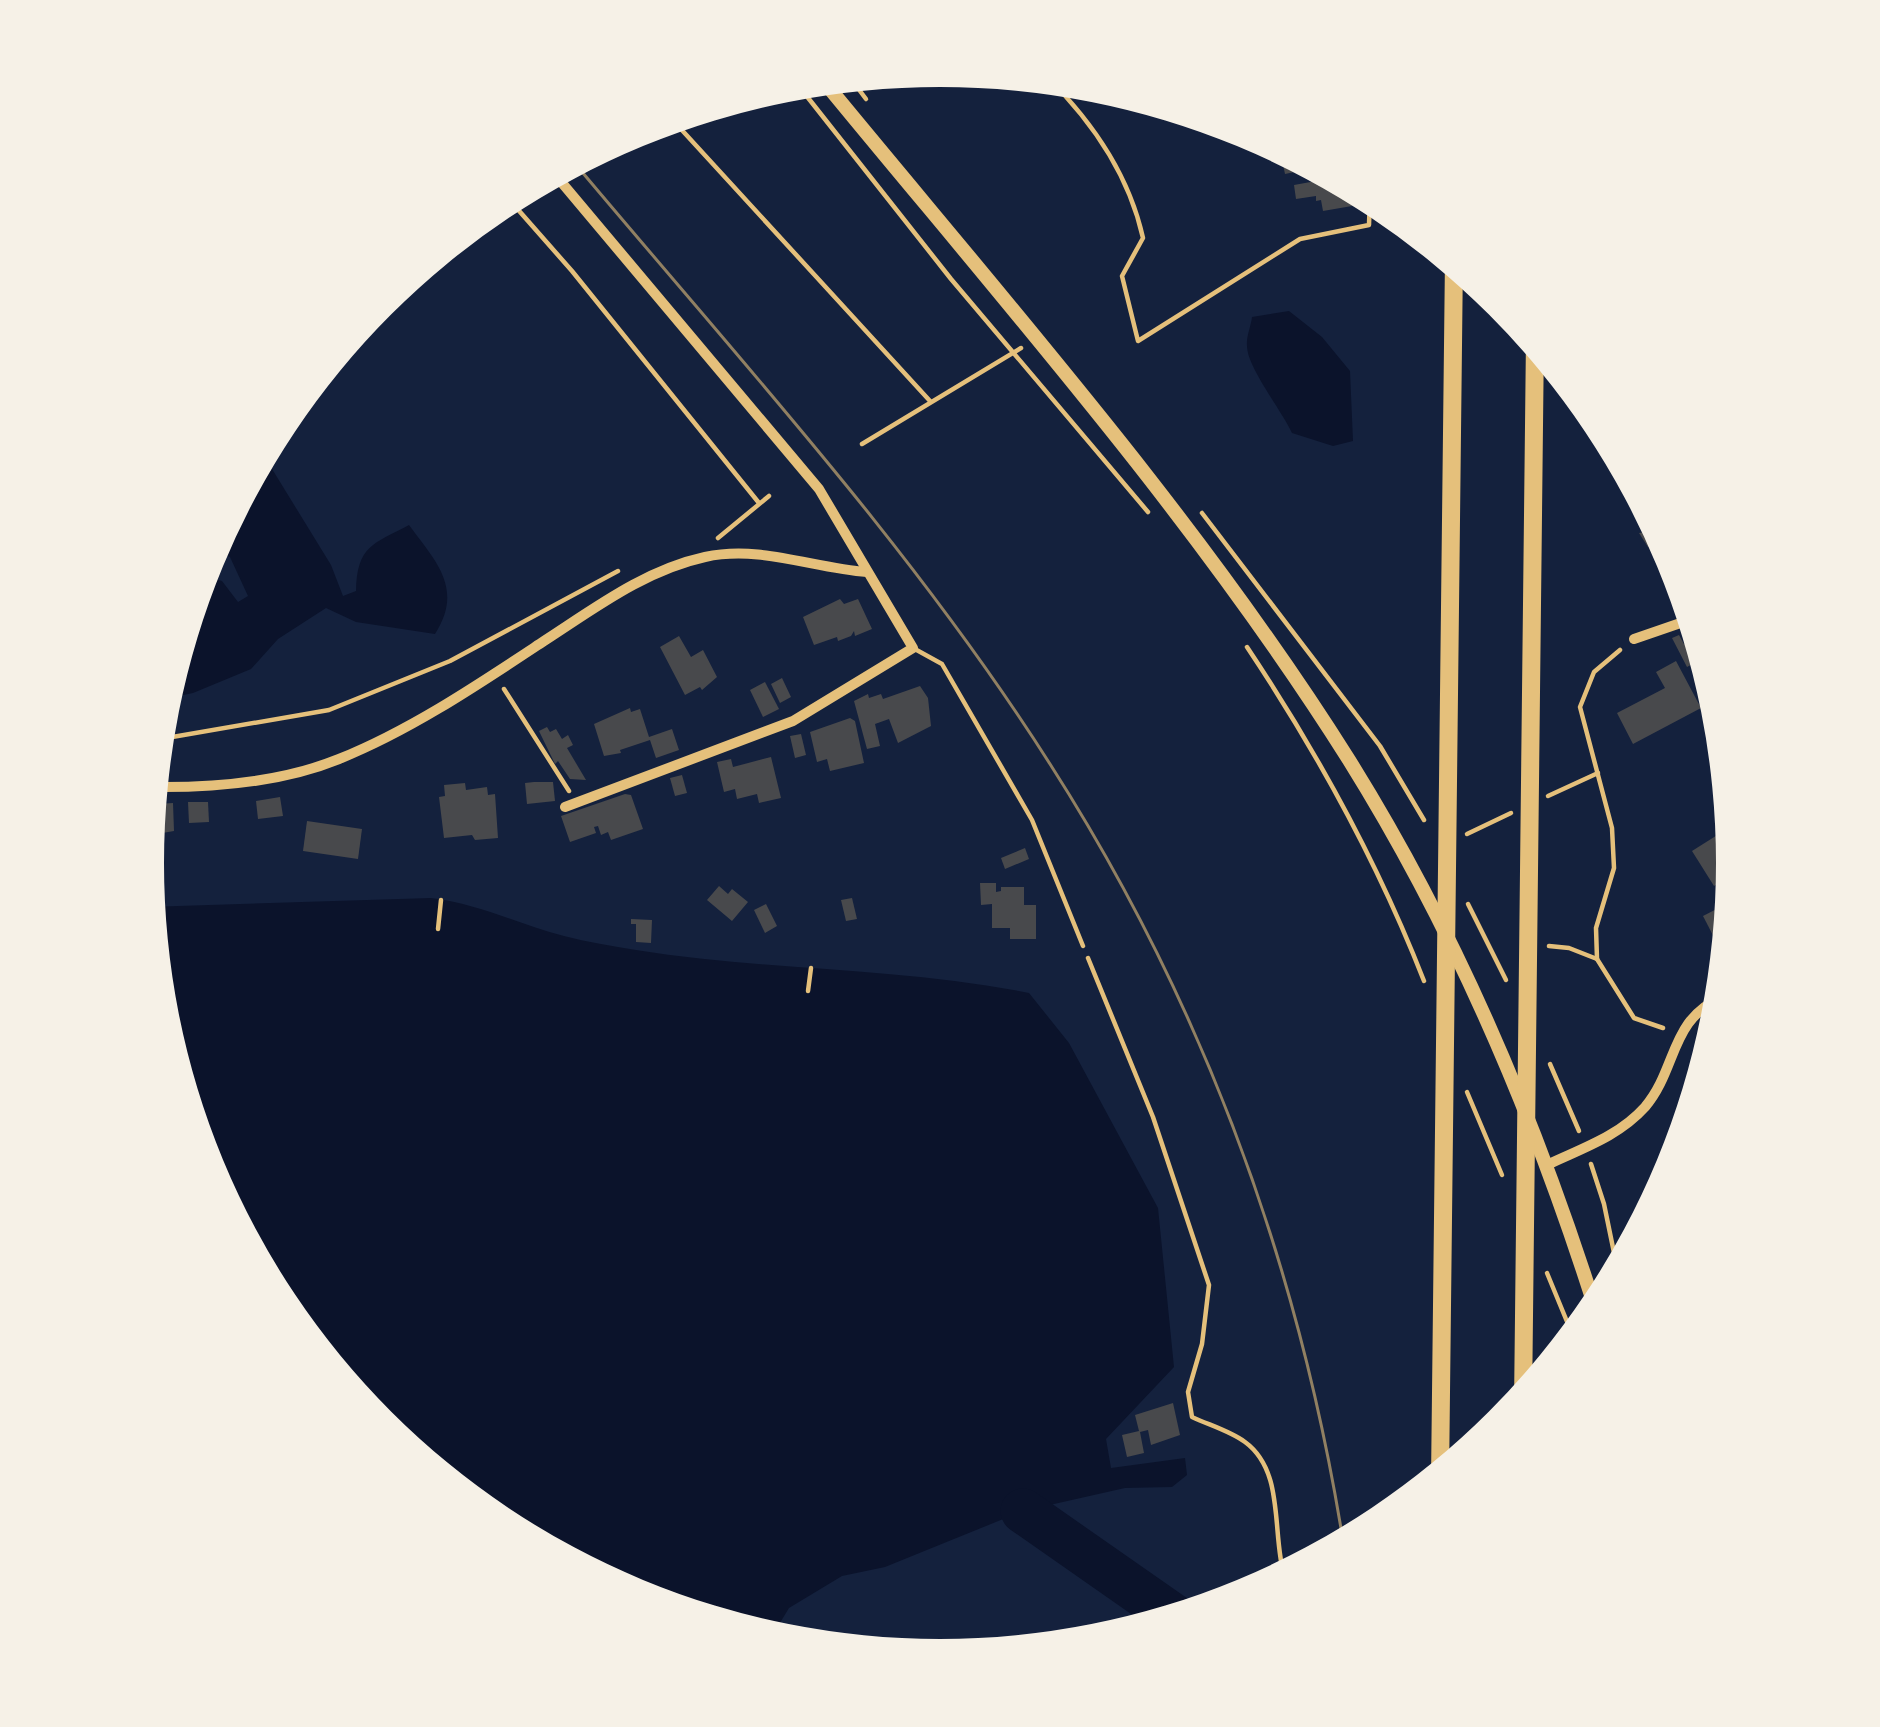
<svg xmlns="http://www.w3.org/2000/svg" width="1880" height="1727" viewBox="0 0 1880 1727" font-family="Ubuntu,sans-serif">
<style>
.water{fill:#0b132b}
.lines{fill:none;stroke-linecap:round;stroke-linejoin:round}
.river{stroke:#0b132b;stroke-width:45}
.building{fill:#48494c}
.path{stroke:#e5c07b;stroke-width:4.5}
.service{stroke:#e5c07b;stroke-width:4.5}
.minor{stroke:#e5c07b;stroke-width:10}
.tertiary{stroke:#e5c07b;stroke-width:14}
.motorway{stroke:#e5c07b;stroke-width:18}
.tram{stroke:#918062;stroke-width:3}
</style>
<rect width="100%" height="100%" fill="#14213d"/>
<!-- water -->
<g class="water">
<path d="M1289,311L1322,337L1350,371L1353,441L1333,446L1292,433C1282,411 1247,367 1247,346C1246,337 1251,326 1252,317Z"/>
<path d="M261,451L331,565L343,596L356,591C357,546 373,544 409,525C436,562 464,588 435,634L356,622L326,608L278,639L251,669L193,693L160,700L198,574L222,581L238,602L248,596L230,557L209,548Z"/>
<path d="M431,898C480,904 518,924 564,936C587,942 612,946 636,950C767,971 900,967 1029,993L1069,1043L1158,1208L1174,1367L1106,1439L1111,1468L1185,1458L1187,1475L1172,1487L1125,1488L1023,1511L885,1567L842,1576L789,1608L769,1641L634,1600L496,1526L376,1427L277,1306L203,1168L158,1018L147,907Z"/>
</g>
<g class="lines">
<!-- river -->
<polyline class="river" points="1023,1511 1179,1620"/>
</g>
<!-- building -->
<g class="building">
<polygon points="1279,145 1313,163 1314,168 1285,174"/>
<polygon points="1338,177 1348,182 1352,206 1323,211 1321,200 1316,201 1316,196 1296,199 1294,185"/>
<polygon points="1656,530 1660,544 1648,547 1639,533"/>
<polygon points="840,599 844,604 858,599 872,629 855,636 854,631 851,636 838,641 837,637 814,645 803,617"/>
<polygon points="1679,635 1684,644 1700,636 1715,685 1700,660 1687,667 1672,638"/>
<polygon points="679,636 691,657 703,650 717,677 702,690 700,687 685,695 660,647"/>
<polygon points="1676,661 1701,708 1633,744 1617,713 1665,688 1656,672"/>
<polygon points="782,678 791,697 780,703 771,684"/>
<polygon points="765,682 779,709 763,717 750,690"/>
<polygon points="920,686 928,698 931,726 898,743 889,719 875,724 880,746 867,749 854,701 868,694 869,698 881,694 883,699"/>
<polygon points="630,708 631,712 640,709 649,737 672,729 679,750 656,758 650,740 620,750 621,753 604,756 594,724"/>
<polygon points="850,718 855,721 864,763 830,771 827,759 817,762 810,732"/>
<polygon points="547,727 550,732 556,729 562,739 568,735 573,745 567,748 586,780 570,779 558,761 555,764 539,731"/>
<polygon points="801,734 806,755 795,758 790,736"/>
<polygon points="771,757 781,798 759,803 757,794 737,799 735,789 724,792 717,762 731,759 733,767"/>
<polygon points="682,775 687,793 675,796 670,778"/>
<polygon points="534,782 553,782 555,801 527,804 525,783"/>
<polygon points="465,783 466,790 487,787 488,795 495,794 498,838 475,840 472,835 444,838 439,797 445,796 444,785"/>
<polygon points="625,794 631,795 643,829 611,840 608,832 601,835 598,826 594,827 596,833 570,842 561,816"/>
<polygon points="280,797 283,816 258,819 256,801"/>
<polygon points="157,800 157,804 173,803 174,831 145,836 149,801"/>
<polygon points="188,802 208,802 209,822 189,823"/>
<polygon points="307,821 362,829 358,859 303,851"/>
<polygon points="1730,827 1735,835 1737,872 1714,886 1692,851"/>
<polygon points="1025,848 1029,859 1005,869 1001,858"/>
<polygon points="980,883 996,883 996,892 1001,891 1001,887 1024,887 1024,905 1036,905 1036,939 1010,939 1010,928 992,928 992,904 981,905"/>
<polygon points="719,886 728,894 732,889 748,902 732,921 707,900"/>
<polygon points="852,898 857,919 846,921 841,900"/>
<polygon points="1734,900 1730,942 1719,947 1703,916"/>
<polygon points="766,904 777,926 765,933 754,910"/>
<polygon points="631,919 652,920 651,943 636,942 636,924 631,924"/>
<polygon points="1173,1403 1180,1435 1151,1445 1148,1430 1140,1432 1144,1453 1127,1457 1122,1435 1139,1431 1135,1415"/>
</g>
<g class="lines">
<!-- path -->
<g class="path">
<polyline points="848,75 866,99"/>
<path d="M1046,76C1092,121 1129,175 1143,238L1122,276L1138,341L1300,239L1369,225L1370,194"/>
<polyline points="794,80 951,279 1148,512"/>
<polyline points="669,116 930,401"/>
<polyline points="506,196 572,271 759,503"/>
<polyline points="862,444 1021,348"/>
<polyline points="1202,513 1380,746 1424,820"/>
<polyline points="718,538 769,496"/>
<path d="M1247,647C1317,752 1378,863 1424,981"/>
<polyline points="504,689 569,791"/>
<polyline points="155,740 329,710 450,661 618,571"/>
<polyline points="1548,796 1598,773"/>
<polyline points="1467,834 1511,813"/>
<polyline points="1468,904 1506,980"/>
<polyline points="438,929 441,900"/>
<polyline points="1549,946 1569,948 1597,959 1634,1018 1663,1028"/>
<path d="M1088,958L1153,1117L1209,1285L1202,1344L1188,1392L1192,1417C1209,1425 1230,1431 1245,1442C1286,1472 1271,1535 1285,1579"/>
<polyline points="1597,959 1596,928 1614,868 1612,828 1580,707 1594,672 1620,650"/>
<polyline points="808,991 811,968"/>
<polyline points="1550,1064 1579,1131"/>
<polyline points="1467,1092 1502,1175"/>
<polyline points="1591,1164 1604,1204 1619,1277"/>
<polyline points="1547,1273 1575,1341"/>
</g>
<!-- service -->
<polyline class="service" points="913,648 942,664 1032,820 1083,946"/>
<!-- minor -->
<g class="minor">
<polyline points="552,171 819,489 913,648 793,721 565,807"/>
<polyline points="1634,639 1695,618"/>
<path d="M150,787C213,788 280,783 339,759C411,730 479,684 544,641C595,608 645,570 705,557C760,545 813,568 867,572"/>
<path d="M1549,1164C1583,1148 1619,1136 1645,1107C1678,1068 1669,1019 1724,996"/>
</g>
<!-- tertiary -->
<path class="tertiary" d="M821,78C1003,300 1196,517 1349,760C1457,933 1536,1120 1597,1314"/>
<!-- motorway -->
<g class="motorway">
<polyline points="1523,1405 1535,337"/>
<polyline points="1440,1480 1454,258"/>
</g>
<!-- tram -->
<path class="tram" d="M572,160C736,356 913,548 1050,764C1203,1003 1300,1268 1344,1547"/>
</g>
<!-- crop -->
<path d="M0 0H1880V1727H0ZM164 863a776 776 0 1 1 1552 0a776 776 0 1 1-1552 0Z" fill="#f6f1e7" fill-rule="evenodd"/>
</svg>
